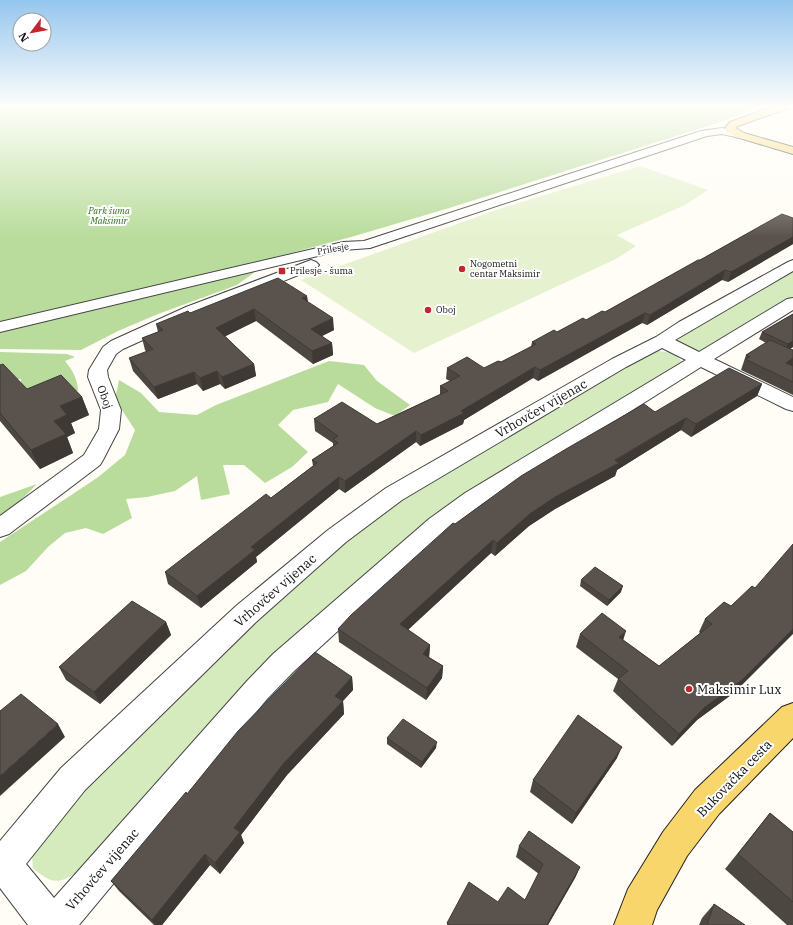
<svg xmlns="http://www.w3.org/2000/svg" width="793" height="925" viewBox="0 0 793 925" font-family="'IBM Plex Serif',serif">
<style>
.green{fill:#d5ebbd}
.forest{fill:#b9dc9c}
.pitch{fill:#e6f2cf}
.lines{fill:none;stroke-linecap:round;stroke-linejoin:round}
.minor-casing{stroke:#444;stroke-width:2}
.major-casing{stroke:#222;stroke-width:2}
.minor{fill:#fff;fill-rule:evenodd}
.major{fill:#f9d66b;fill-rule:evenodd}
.wall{fill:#4d4742}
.shaded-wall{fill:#3f3936}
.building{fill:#5a524d;stroke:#3f3936}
.poi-dot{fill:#c4262e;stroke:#fff;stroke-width:1.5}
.labels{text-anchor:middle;stroke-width:4;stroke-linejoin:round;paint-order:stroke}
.far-park-label{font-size:9px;font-style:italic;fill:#2f6b1f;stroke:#fff}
.far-street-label{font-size:9px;fill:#111;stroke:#fff}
.far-poi-label{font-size:9px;fill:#111;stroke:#fff;text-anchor:start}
.street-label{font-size:11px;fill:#111;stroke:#fff}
.near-street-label{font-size:13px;fill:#111;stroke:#fff}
.near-poi-label{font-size:13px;fill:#111;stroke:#fff;text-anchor:start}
</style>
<rect width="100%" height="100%" fill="#fffdf5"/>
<!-- green -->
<g class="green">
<path d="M793,270V297L705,349C695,353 687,347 678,342L679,336Z"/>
<path d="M655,351C666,351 676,353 682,362L681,365L472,493L79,871C58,885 51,884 33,868L32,856L40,833L300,576L394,503L644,355Z"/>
</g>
<!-- forest -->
<g class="forest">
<polygon points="0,107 760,107 720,122 446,209 351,237 276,257 237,285 158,314 118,331 81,350 0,349"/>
<path d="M0,352L67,354L75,357L65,361C72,369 78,380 78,391L67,393L39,405L21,387V379L0,380Z"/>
<polygon points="329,361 364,365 377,381 410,405 395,416 375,408 338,384 328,402 293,410 278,425 308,452 292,467 265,483 244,465 223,465 230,494 201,500 197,476 175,491 147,497 126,499 132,518 103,534 86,528 65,533 48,547 26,571 0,585 0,542 97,478 125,455 135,430 115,399 119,380 141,393 159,412 197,415 216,405"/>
<polygon points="37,484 15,506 0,516 0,497"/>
</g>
<!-- pitch -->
<polygon class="pitch" points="640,166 708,190 685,205 617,235 636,246 616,259 414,353 301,280 499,209"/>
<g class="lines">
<defs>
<g id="minor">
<polygon points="722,128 744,133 745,135 740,138 722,134 707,136 370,248 343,250 0,332 0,322 343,242 364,241 701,131"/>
<polygon points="311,260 316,262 319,265 316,268 198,315 123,349 116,354 107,370 108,377 121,410 119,429 103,460 100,465 9,534 0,537 0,516 84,455 99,429 101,410 88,377 89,370 103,347 111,341 186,307"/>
<path d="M793,260V271L675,340L699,352L787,299L793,298V310L714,359L793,397V411L786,409L701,367L481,505L447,531L293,672L267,699L79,925H28L0,888V841L61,768L236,606L328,530L386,488L612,359L656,337L679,322L788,262ZM662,348L686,360L465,493L429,519L273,654L247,681L54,898L26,864L85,790L256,622L346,542L402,500L626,367Z"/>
</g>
<g id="major">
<polygon points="772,107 787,107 786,109 738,126 736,128 744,133 793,147 793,154 736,137 728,133 725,128 730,122"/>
<polygon points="793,703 793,738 719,814 687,856 657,910 652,925 614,925 628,889 663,832 695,790 782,707"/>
</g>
</defs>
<!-- minor casing -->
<use href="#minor" class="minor-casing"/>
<!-- major casing -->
<use href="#major" class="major-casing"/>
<!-- minor -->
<use href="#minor" class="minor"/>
<!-- major -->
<use href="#major" class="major"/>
</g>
<!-- wall -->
<g class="wall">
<polygon points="793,218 793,244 728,282 722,280 647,325 642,323 538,381 533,378 464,420 463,424 420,446 416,442 345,493 339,489 256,557 257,562 201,608 168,584 165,572 271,498 313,466 312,460 333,446 333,443 315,431 314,419 377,424 440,394 440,386 450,381 446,379 447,368 484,368 501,362 531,347 532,342 605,312 700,260"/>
<polygon points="307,296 308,302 334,330 322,336 332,343 333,355 313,364 256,321 225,336 254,364 256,376 225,389 220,384 203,391 197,384 158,399 133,371 129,358 147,352 145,350 142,338 158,332 156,324 190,313"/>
<polygon points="793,314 793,347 790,349 793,350 793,395 741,370 746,355 766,343 759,339 762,332"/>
<polygon points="0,365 27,389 82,397 89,415 71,423 75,433 67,437 73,453 40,469 0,421"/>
<polygon points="762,384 757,396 691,437 681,430 617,470 615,476 555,509 529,526 495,556 491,553 408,630 430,645 429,657 443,666 442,678 426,700 339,642 338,629 455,524 655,412"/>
<polygon points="581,580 621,592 607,606 580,586"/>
<polygon points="755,588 735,692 697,720 672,746 613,691 618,679 576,647 580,634 623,640 659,666 700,633 699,632 705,619 731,606"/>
<polygon points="166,622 171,635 100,704 66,680 59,667"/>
<polygon points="352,677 353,690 343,701 344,714 287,775 241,835 244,843 220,874 210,865 162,925 154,925 119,891 111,881 187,794"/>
<polygon points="387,738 436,748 421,768 387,744"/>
<polygon points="617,758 572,824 530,792 533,780"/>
<polygon points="770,813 793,832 793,925 787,925 725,869"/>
<polygon points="519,846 580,867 575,878 548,925 447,925 447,923 498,902 525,900 539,874 516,857"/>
<polygon points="714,904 745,925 699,925 702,918"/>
</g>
<!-- shaded-wall -->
<g class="shaded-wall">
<polygon points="793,237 793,244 728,282 731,272"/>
<polygon points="725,270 722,280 647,325 650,315"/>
<polygon points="307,296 308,308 302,298"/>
<polygon points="254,309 256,321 218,340 216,328"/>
<polygon points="645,313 642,323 538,381 540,370"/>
<polygon points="333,318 334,330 312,341 311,329"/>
<polygon points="793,341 793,347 785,352 788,344"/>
<polygon points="332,343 333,355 313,364 312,351"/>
<polygon points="793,358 793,366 786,363"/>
<polygon points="254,364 256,376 225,389 222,377"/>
<polygon points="535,367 533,378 464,420 463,424 420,446 421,435"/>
<polygon points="217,371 220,384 203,391 200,378"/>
<polygon points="194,372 197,384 158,399 154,387"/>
<polygon points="762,384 757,396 691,437 696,424"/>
<polygon points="82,397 89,415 71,423 75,433 67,437 73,453 40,469 31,450 54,421 60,406"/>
<polygon points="686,418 681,430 617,470 615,476 555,509 529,526 495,556 497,543 531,513 557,496"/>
<polygon points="416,431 416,442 345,493 345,481"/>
<polygon points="339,477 339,489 256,557 257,562 201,608 197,596 251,547"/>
<polygon points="493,540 491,553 400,637 400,624"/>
<polygon points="623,586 621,592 607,606 609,600"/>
<polygon points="166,622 171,635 100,704 94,692"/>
<polygon points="793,629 793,634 735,692 697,720 672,746 679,734 704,708"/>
<polygon points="626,631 622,644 619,637"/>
<polygon points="430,645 429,658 423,654"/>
<polygon points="443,666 442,678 426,700 427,688"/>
<polygon points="352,677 353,690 340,704 343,701 344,714 287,775 241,835 244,843 220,874 215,863 234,828 335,696"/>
<polygon points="58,724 65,737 0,796 0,776"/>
<polygon points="437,742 436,748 421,768 422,762"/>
<polygon points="622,747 617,758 572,824 576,813"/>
<polygon points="205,854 210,865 162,925 156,925 152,920"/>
<polygon points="580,867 575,878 548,925 550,919"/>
</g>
<!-- building -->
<g class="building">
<polygon points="782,214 793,218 793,237 731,272 725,270 650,315 645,313 540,370 535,367 461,411 464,413 421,435 416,431 345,481 339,477 251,547 255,550 197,596 165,572 266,494 271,498 317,463 312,460 338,443 333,439 338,436 314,419 342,402 377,424 448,391 440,386 460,376 447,368 467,357 484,368 498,361 501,362 536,344 532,342 554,330 557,332 583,318 586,320 602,311 605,312 698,260 700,260"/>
<polygon points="278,278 307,296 302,298 333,318 311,329 332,343 312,351 254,309 216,328 254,364 222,377 217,371 200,378 194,372 154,387 129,358 153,349 142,338 163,330 156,324 188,311 190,313"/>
<polygon points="793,314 793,341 788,344 762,332"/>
<polygon points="770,340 793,350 793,358 786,363 793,366 793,382 745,359 750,357 746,355"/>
<polygon points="3,364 27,389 61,375 82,397 60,406 67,415 54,421 66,434 31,450 0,413 0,365"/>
<polygon points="729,368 762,384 696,424 686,418 615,460 619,463 557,496 531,513 497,543 493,540 400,624 430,645 423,654 443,666 427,688 338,629 351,615 453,523 455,524 521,476 566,449 644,404 655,412"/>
<polygon points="793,544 793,629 742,680 704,708 679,734 618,679 628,671 580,634 602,613 626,631 619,637 659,666 712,624 705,619 724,602 731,606 752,586 755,588"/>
<polygon points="595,567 623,586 609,600 581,580"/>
<polygon points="132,601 166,622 94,692 59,667"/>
<polygon points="315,652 352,677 335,696 343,701 284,763 234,828 240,832 215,863 205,854 152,920 111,881 186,792 187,794 238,731"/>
<polygon points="21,694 58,724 0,776 0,711"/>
<polygon points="578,715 622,747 576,813 533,780"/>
<polygon points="403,719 437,742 422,762 387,738"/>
<polygon points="770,813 793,832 793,902 738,854"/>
<polygon points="529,831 580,867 550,919 547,925 450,925 447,923 469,882 498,902 508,887 525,900 543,864 519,846"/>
<polygon points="714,904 745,925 707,925"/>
</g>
<!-- sky -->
<linearGradient id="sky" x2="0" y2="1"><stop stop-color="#95c6ee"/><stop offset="0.45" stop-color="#fffefa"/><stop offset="1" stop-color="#fffefa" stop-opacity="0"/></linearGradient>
<rect width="793" height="237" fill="url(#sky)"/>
<!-- markers -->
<g class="poi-dot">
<circle cx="462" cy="269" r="4"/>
<rect x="278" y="267" width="8" height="8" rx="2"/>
<circle cx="428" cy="310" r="4"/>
<circle cx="689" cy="689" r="4"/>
</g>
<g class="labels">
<!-- far-park labels -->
<g class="far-park-label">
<text x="109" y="214">Park šuma<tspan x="109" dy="10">Maksimir</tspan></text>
</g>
<!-- far-street labels -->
<g class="far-street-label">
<text transform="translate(333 249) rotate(-10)" y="3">Prilesje</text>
</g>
<!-- far-poi labels -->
<g class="far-poi-label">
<text x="470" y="267">Nogometni<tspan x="470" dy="10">centar Maksimir</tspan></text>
<text x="290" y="274">Prilesje - šuma</text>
<text x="436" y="313">Oboj</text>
</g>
<!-- street labels -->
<g class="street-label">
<text transform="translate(105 397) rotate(70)" y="4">Oboj</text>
</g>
<!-- near-street labels -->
<g class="near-street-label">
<text transform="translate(541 408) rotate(-30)" y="5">Vrhovčev vijenac</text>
<text transform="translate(275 590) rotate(-41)" y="5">Vrhovčev vijenac</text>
<text transform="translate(734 778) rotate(-46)" y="5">Bukovačka cesta</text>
<text transform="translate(102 869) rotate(-49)" y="5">Vrhovčev vijenac</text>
</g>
<!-- near-poi labels -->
<g class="near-poi-label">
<text x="697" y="694">Maksimir Lux</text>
</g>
</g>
<!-- north arrow -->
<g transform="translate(32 32) rotate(238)"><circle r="19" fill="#ffffff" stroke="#a0a0a0"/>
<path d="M0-3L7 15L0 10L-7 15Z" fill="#c4262e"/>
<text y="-6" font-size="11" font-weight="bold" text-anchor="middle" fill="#111111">N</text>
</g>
</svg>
